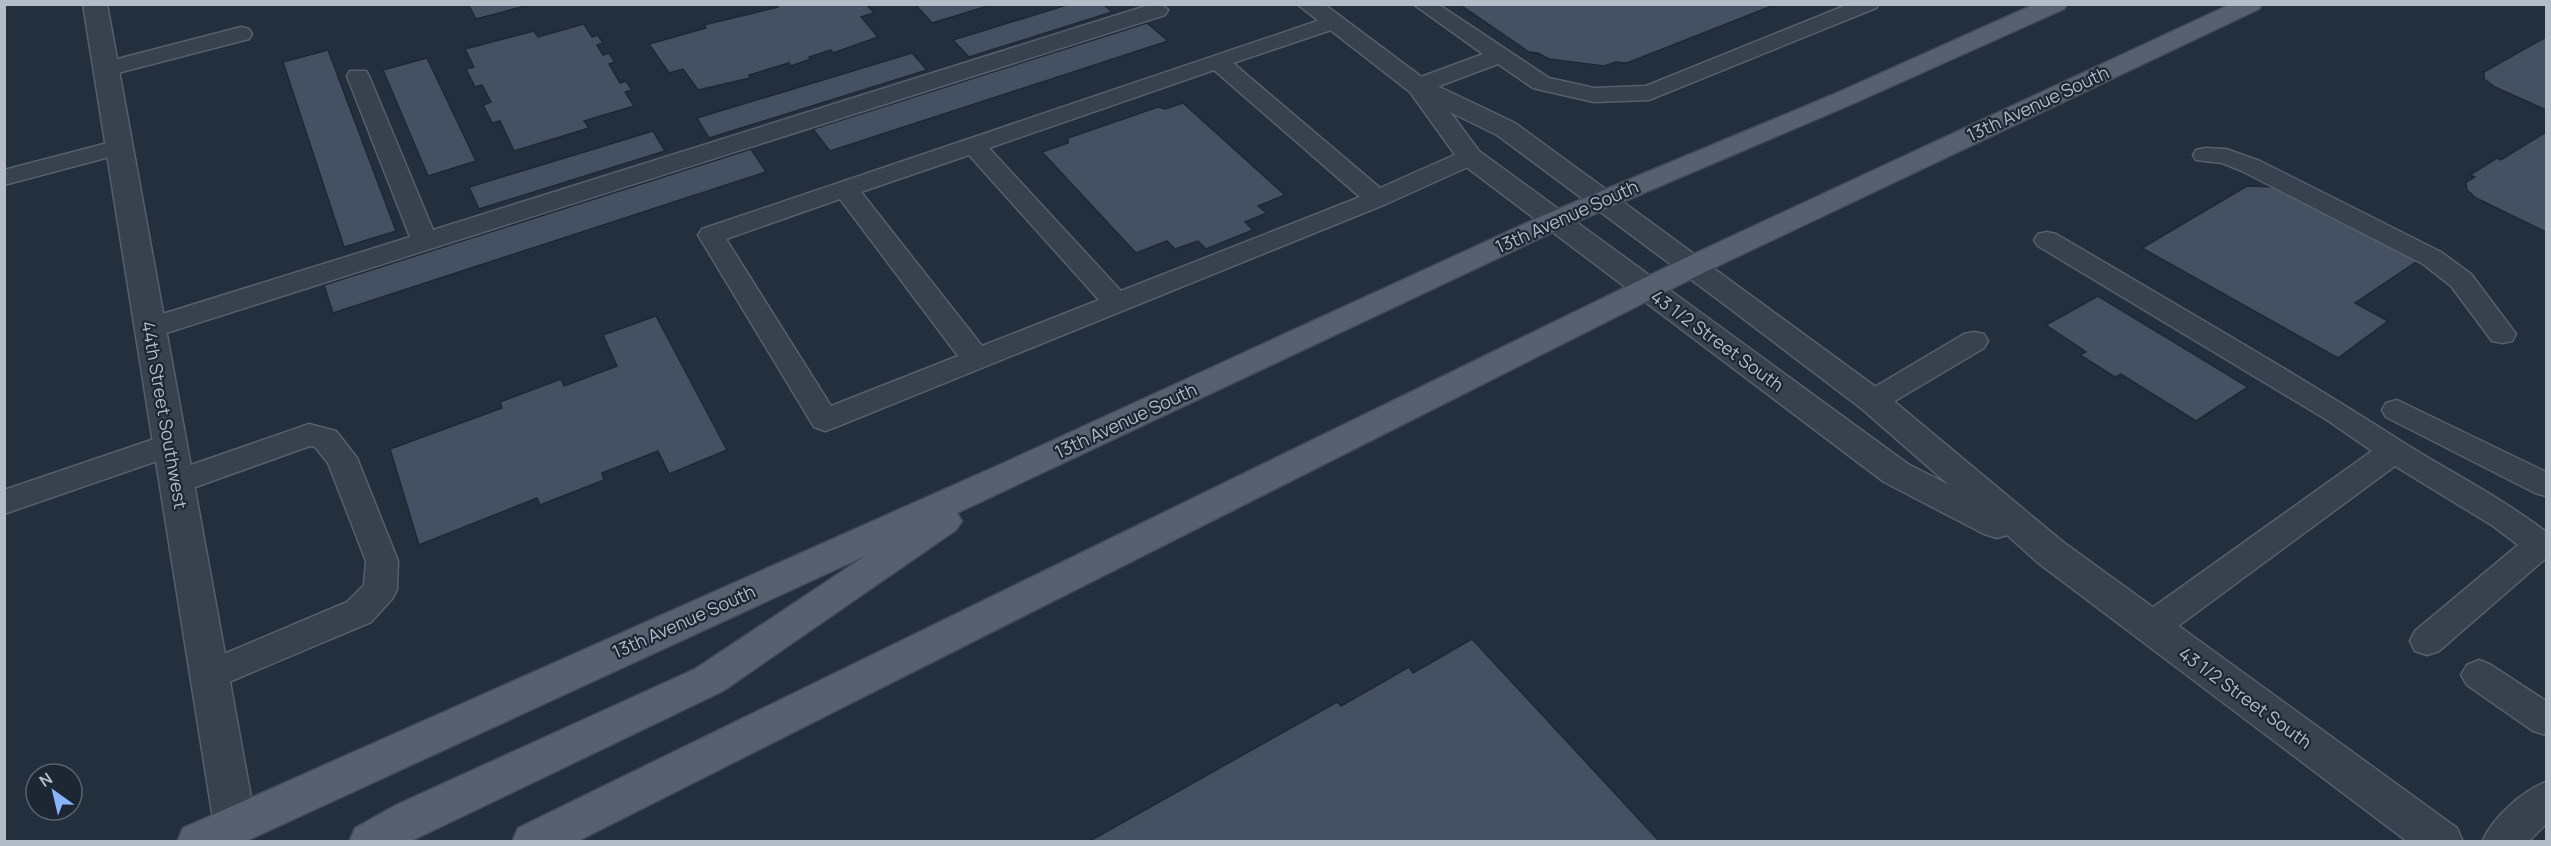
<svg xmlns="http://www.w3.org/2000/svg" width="2551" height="846" viewBox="0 0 2551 846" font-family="Manrope,sans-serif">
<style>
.building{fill:#455162;stroke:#1f2835;stroke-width:1.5}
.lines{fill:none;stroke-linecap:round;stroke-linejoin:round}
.service-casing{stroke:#565f6c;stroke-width:3}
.minor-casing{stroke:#565f6c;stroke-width:3}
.primary-casing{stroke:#414a57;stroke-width:3}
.service{fill:#38414e;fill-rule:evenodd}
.minor{fill:#38414e;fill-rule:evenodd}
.primary{fill:#56606e;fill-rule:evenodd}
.labels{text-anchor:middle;stroke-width:4.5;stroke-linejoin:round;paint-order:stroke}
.street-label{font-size:18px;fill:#b4bcc9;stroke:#1d2633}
</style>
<rect width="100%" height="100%" fill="#242f3e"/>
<!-- building -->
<g class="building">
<polygon points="468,4 533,4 476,19"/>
<polygon points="866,4 874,13 861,17 878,37 833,53 831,50 809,57 811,59 791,66 789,63 749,75 750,78 698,90 683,69 669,73 649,44 706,28 704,25 778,7 777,4"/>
<polygon points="915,4 990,4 991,5 932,23"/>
<polygon points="1070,4 1103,4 1112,12 969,57 953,40"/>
<polygon points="1459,4 1777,4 1627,63 1616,62 1604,66 1549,59 1538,53 1529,52"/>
<polygon points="1147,23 1168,41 830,151 813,129"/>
<polygon points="584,24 592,37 598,35 603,43 597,45 603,55 609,53 615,62 609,64 620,83 626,81 632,90 625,92 634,106 584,121 589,128 514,151 500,121 492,123 483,105 491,102 482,85 475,87 466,69 474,67 465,49 534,31 538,37"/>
<polygon points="2546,37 2546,110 2495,87 2484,79 2484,72"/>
<polygon points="328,50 396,231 344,247 283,62"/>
<polygon points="912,53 927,70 709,138 697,118"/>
<polygon points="427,58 476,161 428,176 383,70"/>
<polygon points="1183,103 1285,195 1258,206 1267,213 1245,222 1253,230 1206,249 1198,241 1175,249 1167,241 1136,253 1042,152 1068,143 1068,138 1158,107 1165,109"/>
<polygon points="653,131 665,151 479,209 469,187"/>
<polygon points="2546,132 2546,232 2476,198 2467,190 2466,182 2475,177 2470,175 2497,158 2501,160"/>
<polygon points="751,149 766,172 333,313 324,285"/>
<polygon points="2247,186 2275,187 2419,260 2355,303 2388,321 2338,358 2142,248"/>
<polygon points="2098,296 2248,387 2196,421 2121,374 2115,377 2080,355 2086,352 2046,325"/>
<polygon points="656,316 727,450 669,474 658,451 602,473 604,480 540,505 537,498 419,545 390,449 502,408 500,402 561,379 564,386 617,366 603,335"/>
<polygon points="1472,639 1660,842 1088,842 1337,702 1341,706 1409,667 1413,673"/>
</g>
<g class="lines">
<defs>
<g id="service">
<polygon points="1161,4 1168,10 1165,15 160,335 150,337 140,335 136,328 140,321 410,237 347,76 350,71 366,71 369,76 433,230 1149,5"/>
<polygon points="1413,4 1438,4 1549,78 1594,88 1646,86 1849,4 1879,4 1876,8 1649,100 1594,102 1541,90 1533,88 1498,64 1426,91 1410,91 1407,86 1410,81 1483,54"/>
<path d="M1332,16L1340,17L1343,22L1340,27L1233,63L1380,188L1461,152L1470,150L1479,152L1482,157L1479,162L1386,204L836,427L825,431L814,427L698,235L702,229ZM1214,70L1360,197L1121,291L989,148ZM969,155L1099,300L982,346L861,192ZM840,199L958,356L831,406L726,239Z"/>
<polygon points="241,27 249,29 252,34 249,39 106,76 98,74 95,69 98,64"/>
<polygon points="119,140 128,142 131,147 128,152 4,185 4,170"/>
<polygon points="2205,148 2226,149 2260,161 2441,252 2471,274 2516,334 2512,341 2502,343 2492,341 2451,286 2423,264 2242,171 2222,163 2196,160 2193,155 2196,150"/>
<path d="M2047,232L2056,234C2173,303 2290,370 2404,443C2452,473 2502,498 2546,532V558L2439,651L2427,655L2415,651L2410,641L2415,631L2518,545L2493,526L2395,466L2162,638L2150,642L2138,638L2133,628L2138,618L2372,451L2327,420L2038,246L2034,240L2038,234Z"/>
<polygon points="1974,332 1984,334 1988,341 1984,348 1883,408 1873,411 1863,408 1858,401 1863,394 1964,334"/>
<polygon points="2397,400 2546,472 2546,496 2535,493 2386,417 2382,410 2386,403"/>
<polygon points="309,424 336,431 357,458 398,561 397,590 392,599 371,622 222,685 210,690 198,685 192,675 198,665 347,602 364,585 366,561 328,463 315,447 310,446 176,494 165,490 160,482 165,474"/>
<polygon points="169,434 180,437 184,445 180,453 4,514 4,490"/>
<polygon points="2479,660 2491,665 2546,701 2546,735 2533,731 2467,685 2461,675 2467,665"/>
<path d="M2546,782V824L2528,842H2482C2492,818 2522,791 2546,782Z"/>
</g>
<g id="minor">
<polygon points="83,4 107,4 256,825 250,839 228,842 220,839 214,825"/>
<path d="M1297,4H1324L1427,81L1515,123L1884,393L2063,542L2457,828L2463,842H2408L2037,562L2007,535L1997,538L1984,534L1884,482L1461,163L1410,92ZM1450,112L1497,135L1724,304L1862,409L1949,485L1908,464L1479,151Z"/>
</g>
<g id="primary">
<polygon points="2035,4 2067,4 2064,9 1850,105 1564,227 957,513 962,521 956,530 723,691 409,842 349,842 355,828 396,805 695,669 865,556 244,842 177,842 183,828 1008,461 1544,215 1832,95"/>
<polygon points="2231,4 2262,4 2259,9 1703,273 576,842 512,842 518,828 1683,259"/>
</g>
</defs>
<!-- service casing -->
<use href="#service" class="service-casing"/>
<!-- minor casing -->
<use href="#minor" class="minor-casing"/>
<!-- primary casing -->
<use href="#primary" class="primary-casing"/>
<!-- service -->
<use href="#service" class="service"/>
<!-- minor -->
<use href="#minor" class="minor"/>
<!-- primary -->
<use href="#primary" class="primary"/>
</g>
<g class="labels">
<!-- street labels -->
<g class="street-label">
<text transform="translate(2038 104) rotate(-25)" y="6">13th Avenue South</text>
<text transform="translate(1567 217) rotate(-24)" y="6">13th Avenue South</text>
<text transform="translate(1717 341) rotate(36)" y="6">43 1/2 Street South</text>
<text transform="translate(164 415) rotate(80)" y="6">44th Street Southwest</text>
<text transform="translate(1126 421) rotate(-25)" y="6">13th Avenue South</text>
<text transform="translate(684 622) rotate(-24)" y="6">13th Avenue South</text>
<text transform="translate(2245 698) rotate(36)" y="6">43 1/2 Street South</text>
</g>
</g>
<!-- border -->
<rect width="2551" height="846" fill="none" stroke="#b4bcc9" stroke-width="12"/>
<!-- north arrow -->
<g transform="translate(54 792) rotate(326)"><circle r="28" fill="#1d2633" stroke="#59626f" stroke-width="1.5"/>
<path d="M0-4.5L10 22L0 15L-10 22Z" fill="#8ab4f8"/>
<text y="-9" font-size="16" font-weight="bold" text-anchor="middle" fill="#b4bcc9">N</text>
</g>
</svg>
